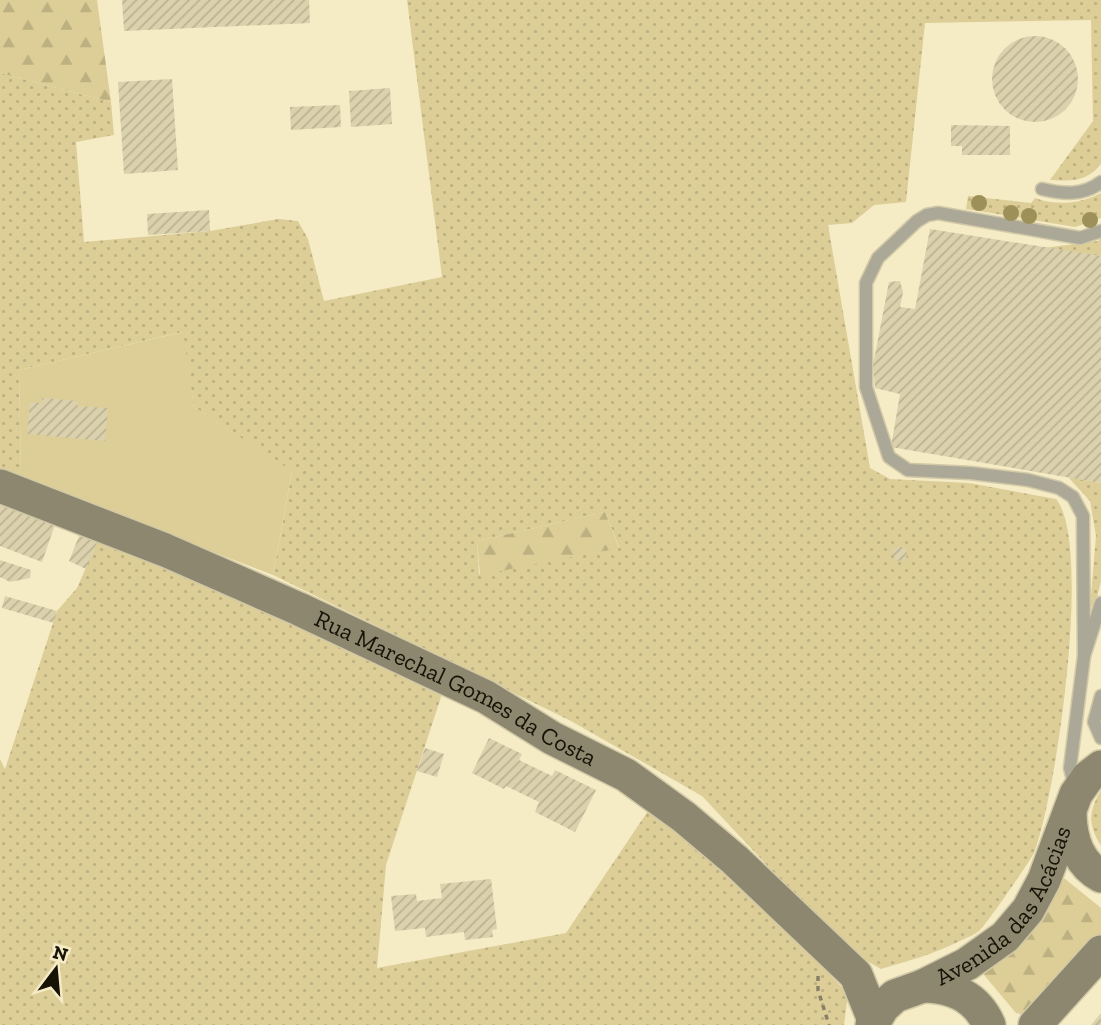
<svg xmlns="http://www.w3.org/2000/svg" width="1101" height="1025" viewBox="0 0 1101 1025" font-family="'Zilla Slab',serif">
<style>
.grass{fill:url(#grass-dots);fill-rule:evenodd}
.forest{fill:url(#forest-firs)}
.park{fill:#ddce97}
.building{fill:url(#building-hatch)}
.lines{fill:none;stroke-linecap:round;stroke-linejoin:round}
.service-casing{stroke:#d1c8a6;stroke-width:15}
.secondary-casing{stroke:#d1c8a6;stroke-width:36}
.path{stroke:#888167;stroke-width:3.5;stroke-dasharray:5 5;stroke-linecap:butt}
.service{stroke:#aca898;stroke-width:12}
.secondary{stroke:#8d8770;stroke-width:33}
.tree{fill:#9e9059}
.labels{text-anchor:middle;stroke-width:5;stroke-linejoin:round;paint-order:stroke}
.street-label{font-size:24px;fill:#161205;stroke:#f5ebc5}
</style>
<defs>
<pattern id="grass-dots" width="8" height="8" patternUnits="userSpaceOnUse" patternTransform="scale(1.75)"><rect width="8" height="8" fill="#ddce97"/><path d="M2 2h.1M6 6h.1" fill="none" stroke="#bdb081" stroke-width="1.8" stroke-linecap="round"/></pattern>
<pattern id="forest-firs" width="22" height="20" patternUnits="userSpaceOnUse" patternTransform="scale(1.75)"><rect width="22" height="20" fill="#ddce97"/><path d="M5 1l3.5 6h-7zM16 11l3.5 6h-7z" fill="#bdb081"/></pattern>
<pattern id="building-hatch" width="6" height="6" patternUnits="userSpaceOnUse" patternTransform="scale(1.75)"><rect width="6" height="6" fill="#dbd1ac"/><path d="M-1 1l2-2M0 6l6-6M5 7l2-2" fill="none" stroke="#bbb292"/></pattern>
</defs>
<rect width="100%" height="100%" fill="#f5ebc5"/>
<!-- grass -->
<g class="grass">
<path d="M407,0H1101V164C1086,182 1072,181 1050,180L1093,121L1091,20L925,23L906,202L874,205L852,223L828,225L870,468L890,479L969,483L1056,499C1093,544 1056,796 1034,853C1030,861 986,925 979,931C974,935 966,938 960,941C934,954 908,961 881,969L851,952L824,926L702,796L571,721L273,575L292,472L194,407L182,332L19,370L21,478L0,470V73L111,102L114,135L76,142L84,242L210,231L278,219L298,221L308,239L324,301L442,277ZM605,512L619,547L479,574L477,541Z"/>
<path d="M1101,193V218L1075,227L966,209L968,196L1031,203L1035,198C1057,206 1080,204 1101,193Z"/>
<polygon points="1101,238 1101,256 1044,248 1098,241"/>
<polygon points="1068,477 1101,483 1101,581 1095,606 1090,607 1096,536 1090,501"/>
<polygon points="99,538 443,691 386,865 377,968 566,933 652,805 751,890 848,994 844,1025 0,1025 0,759 5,769 57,611 77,588"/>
<path d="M1101,790V846C1088,824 1088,813 1101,790Z"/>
</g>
<!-- forest -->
<g class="forest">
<polygon points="0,0 97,0 111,102 0,73"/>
<polygon points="605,512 619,548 480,575 477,541"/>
<polygon points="1064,878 1101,908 1101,937 1029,1016 1016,1013 979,969 1036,916"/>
</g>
<!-- park -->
<polygon class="park" points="183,332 194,407 292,471 273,575 21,478 19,370"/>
<!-- building -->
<g class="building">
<polygon points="122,0 309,0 310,23 124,31"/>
<circle cx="1035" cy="79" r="43"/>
<polygon points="172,79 178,170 124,174 118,82"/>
<polygon points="390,88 392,124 351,127 349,91"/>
<polygon points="340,105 341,127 291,130 290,107"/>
<polygon points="951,125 1010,126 1010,155 962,155 962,146 951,146"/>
<polygon points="209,210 210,231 148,235 147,214"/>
<polygon points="930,229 1101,256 1101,483 891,447 900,394 875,388 873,365 889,282 900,281 903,292 900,307 915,309"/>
<polygon points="42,398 78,401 77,406 108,408 105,441 27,434 30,402 42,403"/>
<polygon points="0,501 56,522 42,562 0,546"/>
<polygon points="81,531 99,538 86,569 69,561"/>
<circle cx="900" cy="554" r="7"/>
<polygon points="0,560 31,570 30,578 10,582 0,577"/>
<polygon points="5,596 57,611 54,623 2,608"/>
<polygon points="489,738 522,754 519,760 552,776 555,770 596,790 575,832 535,812 539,802 506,786 504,789 472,773"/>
<polygon points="425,748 444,754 437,777 417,771"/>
<polygon points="491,879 497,929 492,930 493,937 465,940 464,932 426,937 425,928 395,931 391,896 416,894 417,901 442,898 440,884"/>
<polygon points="1101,1013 1101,1025 1091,1025"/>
</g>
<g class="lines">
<defs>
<g id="service">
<path d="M1042,189C1063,194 1083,196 1101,182"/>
<polyline points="1084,656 1083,516 1073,497 1059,488 1028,480 970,473 908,470 889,457 866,387 866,283 878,258 917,221 927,215 938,213 1080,238 1101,231"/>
<polyline points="1101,696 1094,722 1101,738"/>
<polyline points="1075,787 1070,768 1084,656 1101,603"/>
</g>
<g id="secondary">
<path id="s1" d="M0,486L165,550L299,609L486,697L552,738L626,775L684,817L735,860L856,975L874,1020"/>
<path d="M1070,815C1071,840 1078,863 1101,876"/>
<path d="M923,986C952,986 977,997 989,1025"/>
<path id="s2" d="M872,1025L883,1007L895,996L923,986L967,964L1005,937L1028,910L1044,880L1076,794L1088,777L1101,767"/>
<polyline points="1035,1025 1101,952"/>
</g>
</defs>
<!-- service casing -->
<use href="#service" class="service-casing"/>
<!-- secondary casing -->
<use href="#secondary" class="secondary-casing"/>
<!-- path -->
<polyline class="path" points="818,976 818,990 829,1025"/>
<!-- service -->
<use href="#service" class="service"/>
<!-- secondary -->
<use href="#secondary" class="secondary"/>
</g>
<!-- trees -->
<g class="tree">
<circle cx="979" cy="203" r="8"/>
<circle cx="1011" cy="213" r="8"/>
<circle cx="1029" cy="216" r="8"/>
<circle cx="1090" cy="220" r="8"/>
</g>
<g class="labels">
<!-- street labels -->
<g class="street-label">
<text dy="8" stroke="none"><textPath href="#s1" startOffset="499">Rua Marechal Gomes da Costa</textPath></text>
<text dy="8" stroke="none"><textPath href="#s2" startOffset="186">Avenida das Acácias</textPath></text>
</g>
</g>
<!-- north arrow -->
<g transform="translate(56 969) rotate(16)" stroke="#f5ebc5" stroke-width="5" paint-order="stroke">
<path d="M0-5L12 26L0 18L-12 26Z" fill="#161205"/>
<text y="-10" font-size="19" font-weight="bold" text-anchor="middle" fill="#161205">N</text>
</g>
</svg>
